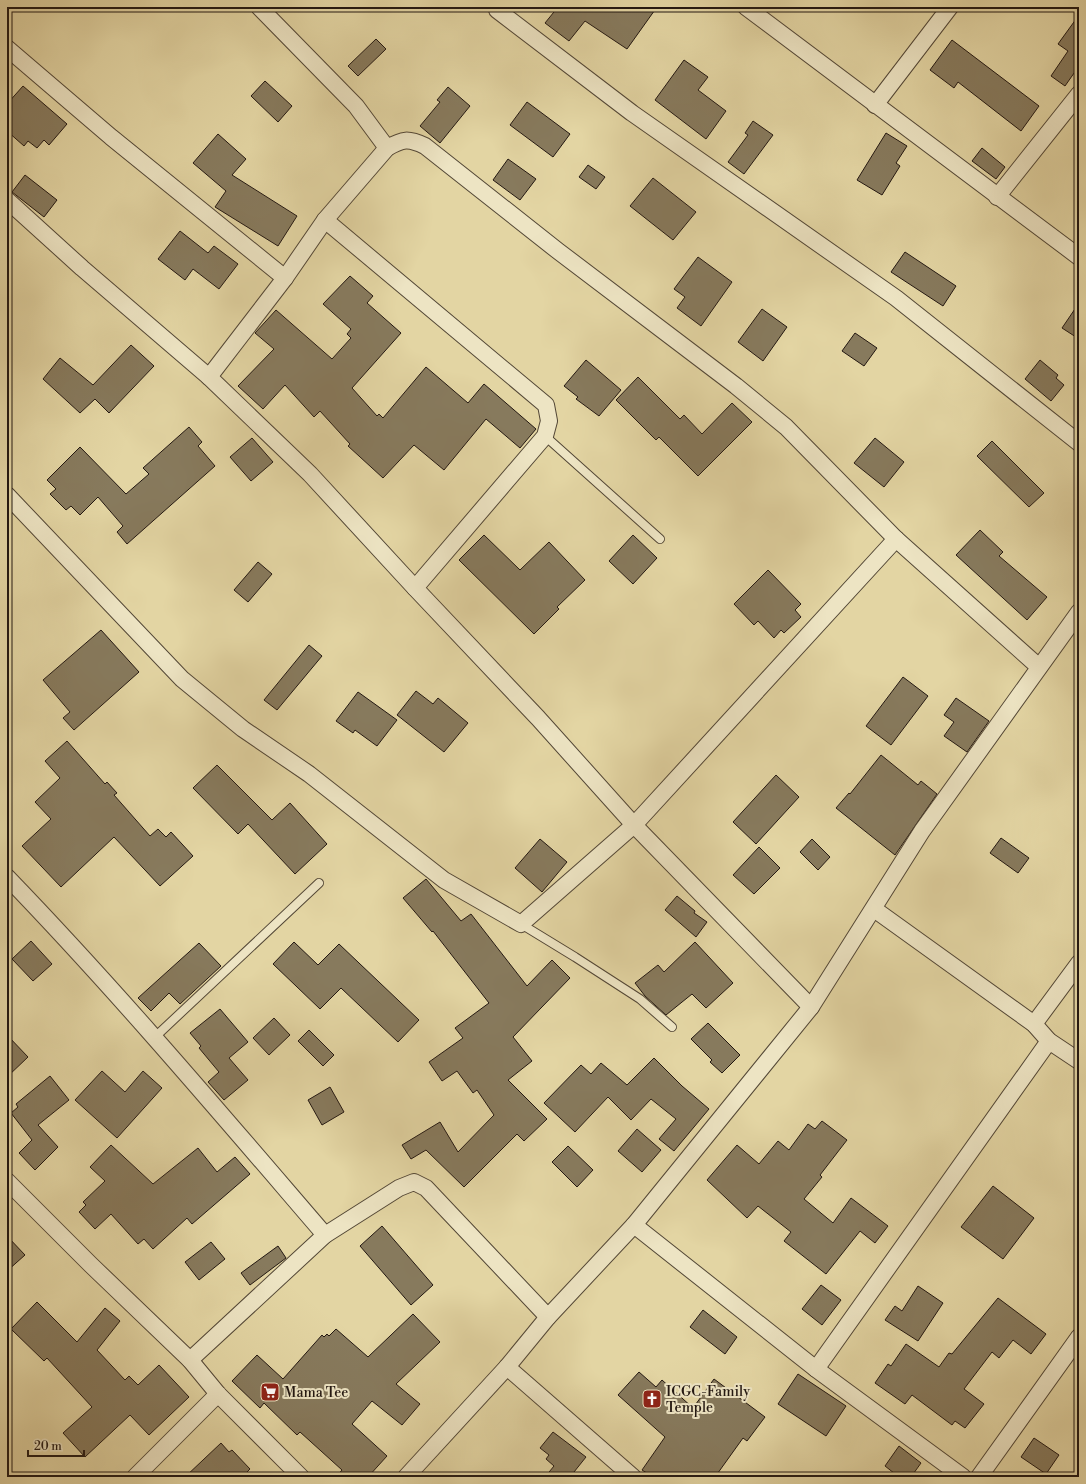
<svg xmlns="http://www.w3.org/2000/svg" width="1086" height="1484" viewBox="0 0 1086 1484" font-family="'Libre Bodoni',serif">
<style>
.building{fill:#877a5d;stroke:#231812}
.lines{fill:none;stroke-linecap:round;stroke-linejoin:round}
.service-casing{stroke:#534736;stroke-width:10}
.minor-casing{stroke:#534736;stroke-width:18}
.service{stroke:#ede4c3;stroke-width:8}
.minor{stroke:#ede4c3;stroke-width:16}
.labels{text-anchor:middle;stroke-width:4;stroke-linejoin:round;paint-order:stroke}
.poi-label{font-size:14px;fill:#231812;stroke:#ede4c3;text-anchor:start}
</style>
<rect width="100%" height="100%" fill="#e3d5a3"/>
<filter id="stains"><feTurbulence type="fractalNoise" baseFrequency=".005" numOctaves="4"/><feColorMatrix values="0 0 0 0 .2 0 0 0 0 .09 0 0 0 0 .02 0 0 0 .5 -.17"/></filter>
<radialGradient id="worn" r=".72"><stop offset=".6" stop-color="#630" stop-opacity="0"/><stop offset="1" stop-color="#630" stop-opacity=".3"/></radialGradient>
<!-- building -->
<g class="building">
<polygon points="558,7 657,7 627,49 585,21 569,41 545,23"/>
<polygon points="1079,15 1079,66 1065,86 1051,76 1068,51 1058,44"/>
<polygon points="376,39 386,49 358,76 348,66"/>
<polygon points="952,40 1039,106 1021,131 958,82 954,88 930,70"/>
<polygon points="684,60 708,77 698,90 726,111 706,139 655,100"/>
<polygon points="265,81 292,106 278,122 251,96"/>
<polygon points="23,86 67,124 49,145 44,140 37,148 28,141 24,146 7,131 7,104"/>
<polygon points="448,87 470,106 440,143 420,126 440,102 437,100"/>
<polygon points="527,102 570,134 553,157 510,125"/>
<polygon points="753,121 773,135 744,174 728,162 748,135 745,133"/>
<polygon points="886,133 907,146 896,163 900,166 882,195 857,180"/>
<polygon points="218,134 246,159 232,175 297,216 278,246 215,207 226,191 193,163"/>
<polygon points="982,148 1005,167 996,179 972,161"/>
<polygon points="508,159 536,179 520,200 493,180"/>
<polygon points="588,165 605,177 596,189 579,177"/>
<polygon points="25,175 57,200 44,217 12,192"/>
<polygon points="653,178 696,212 673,240 630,206"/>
<polygon points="180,231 208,253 214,246 238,264 219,289 193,269 185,280 158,259"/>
<polygon points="905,252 956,286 943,306 891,272"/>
<polygon points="698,257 732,282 701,326 677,308 685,297 674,289"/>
<polygon points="350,276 373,296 367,303 401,333 352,388 377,416 379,414 383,418 426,367 468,403 484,384 536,429 520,448 486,419 444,470 414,445 383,478 348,446 350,444 320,411 314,417 285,385 263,409 238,386 274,349 255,333 276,310 332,359 351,338 347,334 351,329 323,304"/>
<polygon points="1079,303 1079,339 1062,328"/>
<polygon points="762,309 787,327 763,361 738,342"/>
<polygon points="855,333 877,348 864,366 842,351"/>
<polygon points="131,345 154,366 109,413 95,399 80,413 43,379 60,358 93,385"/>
<polygon points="586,360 621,390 599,416 576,399 578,397 564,386"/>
<polygon points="1040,360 1058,375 1056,378 1064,385 1051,401 1025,379"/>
<polygon points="638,377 680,419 684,415 702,434 732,403 752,422 698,476 659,437 656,440 616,400"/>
<polygon points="189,427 202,442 198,446 215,466 127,544 117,532 123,526 98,497 80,515 71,506 66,510 50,494 56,489 47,480 80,447 126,494 149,474 143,468"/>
<polygon points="252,438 273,462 251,481 230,457"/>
<polygon points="875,438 904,462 884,487 854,463"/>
<polygon points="992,441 1044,493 1029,507 977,456"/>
<polygon points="980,530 1003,552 999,556 1047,597 1027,620 956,555"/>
<polygon points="484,535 520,570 549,542 585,580 557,607 559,609 534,634 459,560"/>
<polygon points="633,535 657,558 633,584 609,561"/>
<polygon points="258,562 272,574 248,602 234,590"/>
<polygon points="768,570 801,604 795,610 801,617 784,633 781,630 774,638 758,621 754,625 734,604"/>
<polygon points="101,630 139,672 74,730 63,718 70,712 43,680"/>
<polygon points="309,645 322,656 277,710 264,700"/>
<polygon points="903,677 928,696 891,745 866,726"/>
<polygon points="416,691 433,704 438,698 468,723 444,752 397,715"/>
<polygon points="358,692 397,720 377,746 355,730 353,733 336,721"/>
<polygon points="956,698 989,721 967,752 944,736 954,722 944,715"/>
<polygon points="67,741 105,784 107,782 117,793 114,795 150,836 158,829 166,837 171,832 193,856 160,886 114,837 61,887 22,846 51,819 35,802 60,778 45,761"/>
<polygon points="881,755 918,785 921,781 937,794 895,855 836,808 849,793 850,794"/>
<polygon points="217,765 272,820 290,803 327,844 295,874 248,824 238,834 193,788"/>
<polygon points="776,775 799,797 756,844 733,822"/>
<polygon points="1001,838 1029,858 1018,873 990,853"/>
<polygon points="540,839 567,862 542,892 515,868"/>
<polygon points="812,839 830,857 818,870 800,852"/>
<polygon points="759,847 780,868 754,894 733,875"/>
<polygon points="426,879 461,921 471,914 527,986 552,960 570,978 513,1037 532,1061 508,1080 547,1119 524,1141 517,1134 464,1187 426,1150 411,1159 402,1145 440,1122 458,1152 494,1115 477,1090 473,1093 457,1071 442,1081 429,1062 463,1038 455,1028 489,1003 433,931 432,932 403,898"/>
<polygon points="677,896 695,911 694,913 707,922 696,937 665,910"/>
<polygon points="31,941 52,964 33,981 12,959"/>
<polygon points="294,942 318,965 339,944 419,1020 398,1042 341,988 320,1009 273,964"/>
<polygon points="695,942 733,983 706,1008 692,994 666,1015 645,996 635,983 658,965 664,972"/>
<polygon points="199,943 221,966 180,1004 169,993 151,1011 138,998"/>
<polygon points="220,1009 248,1042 229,1058 248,1080 224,1100 208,1082 219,1072 199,1048 201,1046 190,1033"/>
<polygon points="274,1018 290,1035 269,1055 253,1038"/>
<polygon points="708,1023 740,1055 722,1073 710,1062 712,1060 691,1039"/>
<polygon points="309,1030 334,1055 323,1066 298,1041"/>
<polygon points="7,1035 28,1057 7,1077"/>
<polygon points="654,1058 682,1086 709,1109 674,1151 659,1139 676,1119 651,1099 631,1120 608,1097 575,1132 544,1103 581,1065 591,1074 601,1063 627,1085"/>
<polygon points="102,1071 125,1092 143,1071 162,1088 117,1138 75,1100"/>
<polygon points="50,1076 69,1100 38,1125 58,1147 35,1170 19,1153 32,1140 11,1113 18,1107 16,1104"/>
<polygon points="330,1087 344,1112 322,1125 308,1100"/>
<polygon points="822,1121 847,1140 820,1175 822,1177 804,1199 833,1223 851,1198 888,1226 875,1243 860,1231 826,1274 784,1241 791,1232 758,1206 747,1218 707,1180 737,1145 759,1164 778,1141 789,1150 808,1124 815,1129"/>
<polygon points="637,1129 661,1150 642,1172 618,1151"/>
<polygon points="111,1145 153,1184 198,1148 217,1172 235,1157 250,1174 192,1224 187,1218 153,1249 144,1239 138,1244 111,1214 95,1229 79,1212 86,1205 83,1202 105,1181 90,1167"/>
<polygon points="568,1146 593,1170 577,1187 552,1162"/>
<polygon points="993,1186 1034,1218 1003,1259 961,1227"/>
<polygon points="382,1226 433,1285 411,1305 360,1246"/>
<polygon points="7,1236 25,1255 7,1271"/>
<polygon points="211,1242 225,1259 199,1280 185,1262"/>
<polygon points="278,1246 286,1258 250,1285 241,1273"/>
<polygon points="821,1285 841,1300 822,1325 802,1309"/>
<polygon points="918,1286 943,1303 918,1341 885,1320 895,1306 902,1311"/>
<polygon points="998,1298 1046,1334 1031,1354 1013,1340 999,1358 992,1352 964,1389 984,1404 965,1428 955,1421 952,1425 912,1395 905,1404 875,1383 888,1364 891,1366 906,1344 939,1367 949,1353 952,1354"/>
<polygon points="37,1302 77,1342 105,1308 120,1321 97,1350 125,1380 129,1376 138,1385 159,1365 189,1397 149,1435 130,1415 85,1457 63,1433 92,1407 47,1358 44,1361 11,1329"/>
<polygon points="703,1310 737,1337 725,1354 690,1327"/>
<polygon points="413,1314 440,1342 396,1384 420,1404 402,1425 372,1401 352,1424 387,1456 368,1477 336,1477 342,1470 300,1432 297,1435 264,1403 260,1408 232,1381 257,1355 283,1379 322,1335 324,1337 327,1334 329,1336 336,1329 368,1357"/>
<polygon points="639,1372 656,1387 662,1380 693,1408 714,1379 765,1417 747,1441 743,1438 715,1477 653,1477 642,1470 665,1437 618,1395"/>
<polygon points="798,1374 846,1406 826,1436 778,1404"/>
<polygon points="553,1432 586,1457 570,1477 545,1477 554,1466 546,1459 549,1455 540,1448"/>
<polygon points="1034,1438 1059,1455 1046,1474 1021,1457"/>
<polygon points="221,1443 229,1452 232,1450 250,1469 242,1477 185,1477"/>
<polygon points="899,1446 921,1463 911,1477 899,1477 885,1466"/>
</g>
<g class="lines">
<defs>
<g id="service">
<polyline points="545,436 660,539"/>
<polyline points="521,924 575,957 640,999 672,1027"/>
<polyline points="155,1037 319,883"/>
</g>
<g id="minor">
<polyline points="259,7 356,106 387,148"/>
<polyline points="499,7 497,10 632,113 896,298 1079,443"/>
<polyline points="746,7 1079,257"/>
<polyline points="7,48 111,137 285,278"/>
<polyline points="875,105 950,7"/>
<polyline points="997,197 1079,94"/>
<polyline points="7,200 82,268 209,377 310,474 415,588 538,718 634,825 811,1007"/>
<polyline points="325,220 546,405 549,421 545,436 415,588"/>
<path d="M209,377L285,278L325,220L387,148C403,139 408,138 425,146L558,251L736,386L786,427L896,539L1039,667"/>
<polyline points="7,495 182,679 243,729 309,774 444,880 521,924 634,825 896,539"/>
<path d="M7,877C118,992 221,1114 325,1235"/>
<polyline points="874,909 1034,1024 1049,1041 1079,1061"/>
<polyline points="1034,1024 1079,963"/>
<polyline points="7,1181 91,1265 190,1360 218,1394 301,1477"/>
<polyline points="634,1225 816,1369 963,1477"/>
<polyline points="190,1360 325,1235 399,1188 414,1182 426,1188 548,1317"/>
<polyline points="507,1367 633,1477"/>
<polyline points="816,1369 1049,1041"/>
<polyline points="135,1477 218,1394"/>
<polyline points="406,1477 507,1367 548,1317 634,1225 811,1007 922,831 1079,612"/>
<polyline points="979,1477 1079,1337"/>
</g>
</defs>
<!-- service casing -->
<use href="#service" class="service-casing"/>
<!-- minor casing -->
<use href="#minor" class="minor-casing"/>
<!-- service -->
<use href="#service" class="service"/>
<!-- minor -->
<use href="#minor" class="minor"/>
</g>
<!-- icons -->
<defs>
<symbol id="supermarket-square" viewBox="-11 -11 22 22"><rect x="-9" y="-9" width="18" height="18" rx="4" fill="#8f2418" stroke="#ede4c3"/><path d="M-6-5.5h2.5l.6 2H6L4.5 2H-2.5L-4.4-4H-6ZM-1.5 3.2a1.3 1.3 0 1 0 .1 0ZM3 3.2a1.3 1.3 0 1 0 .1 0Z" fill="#fff"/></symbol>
<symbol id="church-square" viewBox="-11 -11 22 22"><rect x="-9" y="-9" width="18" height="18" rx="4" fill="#8f2418" stroke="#ede4c3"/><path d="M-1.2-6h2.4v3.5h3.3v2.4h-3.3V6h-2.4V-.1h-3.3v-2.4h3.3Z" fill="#fff"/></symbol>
</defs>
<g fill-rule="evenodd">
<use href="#supermarket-square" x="259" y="1381" width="22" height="22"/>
<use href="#church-square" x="641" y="1388" width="22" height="22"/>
</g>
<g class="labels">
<!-- poi labels -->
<g class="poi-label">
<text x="666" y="1396">ICGC-Family<tspan x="666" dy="16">Temple</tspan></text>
<text x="284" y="1397">Mama Tee</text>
</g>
</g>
<!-- margin -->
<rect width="1086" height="1484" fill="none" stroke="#e3d5a3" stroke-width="24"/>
<rect x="8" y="8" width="1070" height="1468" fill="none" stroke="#231812" stroke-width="2"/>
<rect x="12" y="12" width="1062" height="1460" fill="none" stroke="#231812"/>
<!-- scale -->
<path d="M28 1450v6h56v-6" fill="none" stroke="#231812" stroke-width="2"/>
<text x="34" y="1450" font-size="12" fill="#231812" stroke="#ede4c3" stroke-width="3" paint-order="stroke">20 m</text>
<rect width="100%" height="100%" filter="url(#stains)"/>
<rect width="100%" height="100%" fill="url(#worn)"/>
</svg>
